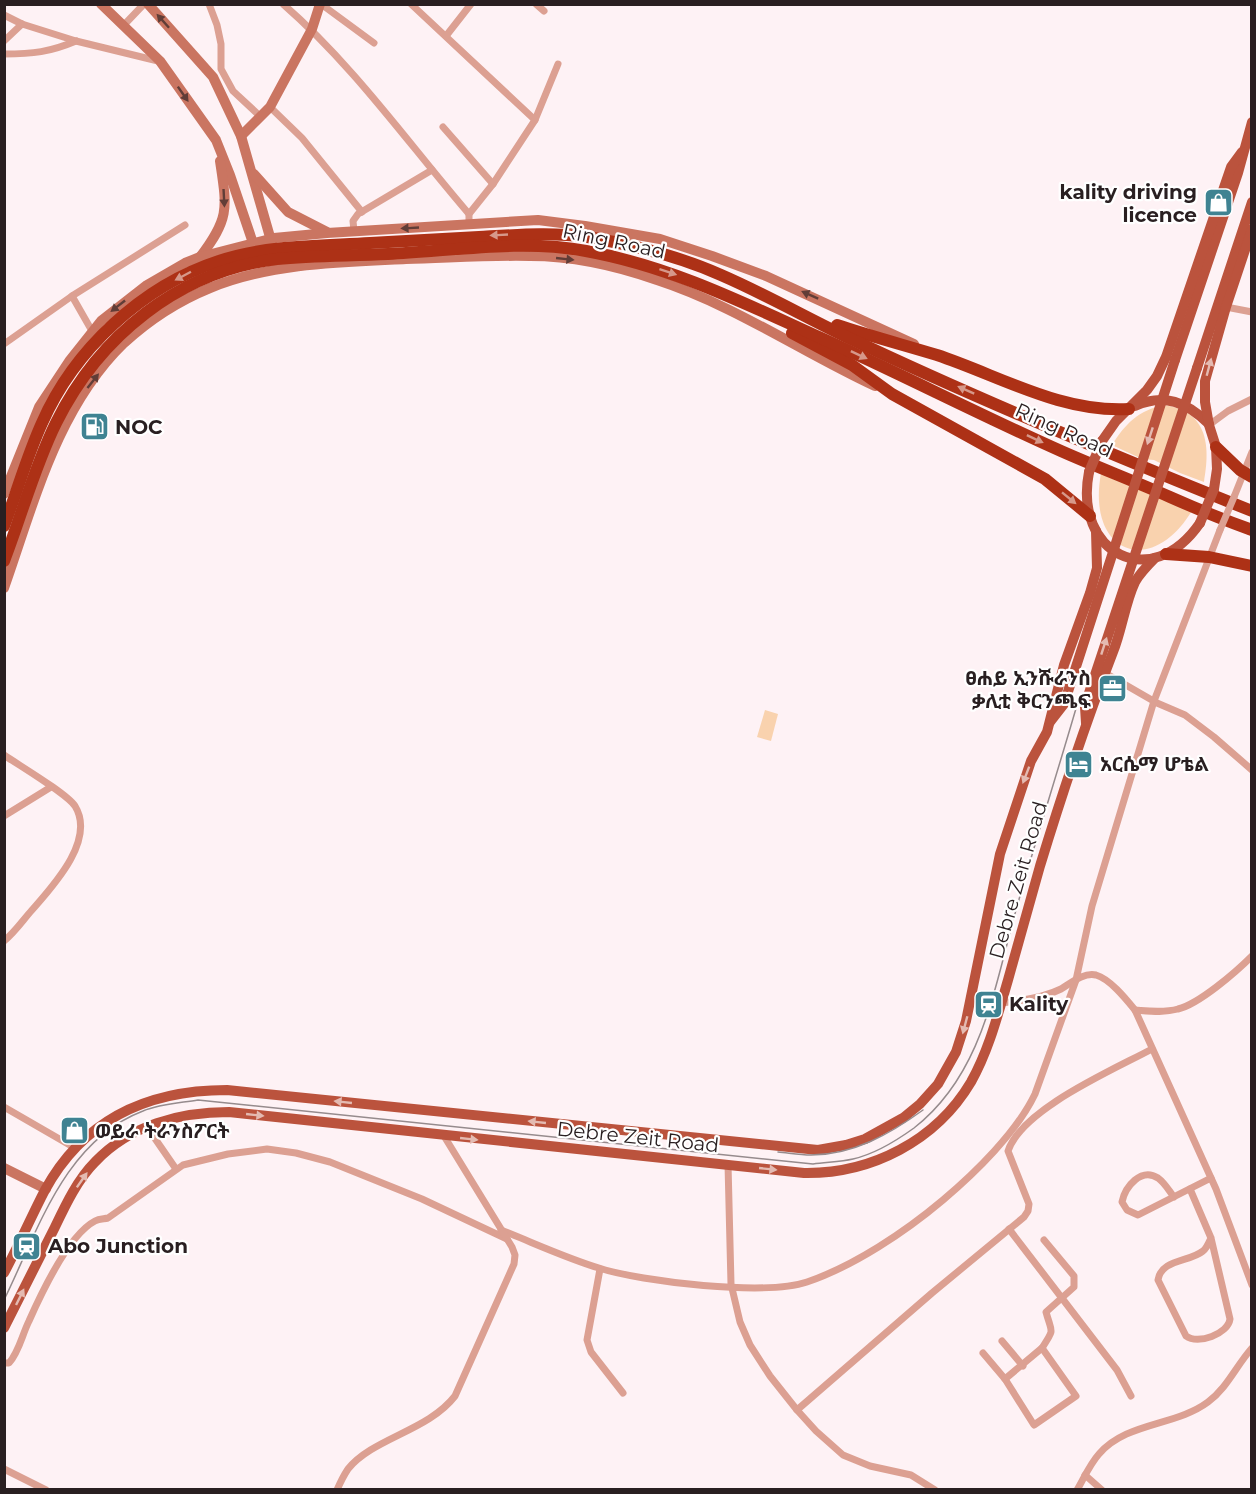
<svg xmlns="http://www.w3.org/2000/svg" width="1256" height="1494" viewBox="0 0 1256 1494" font-family="Montserrat,'Noto Sans Ethiopic',sans-serif">
<style>
.grass{fill:#f9d2ae}
.lines{fill:none;stroke-linecap:round;stroke-linejoin:round}
.street{stroke:#dca092;stroke-width:7}
.secondary{stroke:#ca7561;stroke-width:10}
.primary{stroke:#bb533d;stroke-width:10}
.highway{stroke:#ad3116;stroke-width:12}
.tram{stroke:#968b8d;stroke-width:1.5}
.street-bridge{stroke:#dca092;stroke-width:7}
.primary-bridge{stroke:#bb533d;stroke-width:10}
.oneway{fill:#613d37}
.oneway2{fill:#d6988a}
.oneway3{fill:#e4bab1}
.labels{text-anchor:middle;stroke-width:4.5;stroke-linejoin:round;paint-order:stroke}
.poi-label{font-size:20px;font-weight:bold;fill:#291f21;stroke:#fff;text-anchor:start}
.street-label{font-size:20px;fill:#291f21;stroke:#fff}
</style>
<rect width="100%" height="100%" fill="#fef2f5"/>
<!-- grass -->
<g class="grass">
<path d="M1164,405C1207,411 1211,444 1204,482L1180,473L1154,460L1142,459L1112,445C1125,424 1139,410 1164,405Z"/>
<path d="M1101,473L1193,509C1152,579 1086,554 1101,473Z"/>
<polygon points="765,710 778,714 771,741 757,737"/>
</g>
<g class="lines">
<!-- street -->
<g class="street">
<polyline points="209,4 217,25 221,44 221,69 233,91 261,117"/>
<path d="M283,4C354,66 408,143 469,214"/>
<polyline points="321,4 374,43"/>
<polyline points="411,4 535,120 493,184 469,214 469,224"/>
<polyline points="536,4 544,11"/>
<polyline points="4,15 22,24 76,41 158,61"/>
<polyline points="123,26 144,4"/>
<polyline points="446,36 471,4"/>
<polyline points="4,41 22,24"/>
<path d="M4,54C33,54 50,52 76,41"/>
<polyline points="270,107 302,138 362,212"/>
<polyline points="535,120 558,64"/>
<polyline points="443,127 493,184"/>
<polyline points="354,231 353,221 358,214 432,170"/>
<polyline points="72,296 92,331"/>
<polyline points="1226,307 1252,312"/>
<polyline points="4,344 72,296 185,225"/>
<polyline points="1209,425 1228,411 1252,399"/>
<polyline points="1234,497 1252,452"/>
<polyline points="1105,673 1157,703 1185,715 1214,737 1252,770"/>
<path d="M4,755C20,766 66,793 75,806C96,840 53,886 32,910C23,920 15,932 4,941"/>
<polyline points="4,816 51,787"/>
<path d="M1001,1003C1021,1001 1043,998 1061,989C1071,983 1084,972 1096,975C1110,979 1126,999 1135,1010L1216,1189L1252,1285"/>
<path d="M1135,1010C1149,1011 1164,1013 1178,1009C1199,1004 1236,972 1252,956"/>
<polyline points="4,1107 75,1148"/>
<polyline points="147,1127 176,1169"/>
<polyline points="728,1164 731,1284 740,1322 750,1345 770,1376 797,1410 816,1431 843,1455 870,1466 911,1475 935,1490"/>
<path d="M1190,1189L1211,1238L1230,1319C1228,1334 1198,1345 1186,1336L1158,1280C1161,1259 1190,1262 1203,1251C1207,1248 1209,1242 1211,1238"/>
<path d="M1174,1197C1169,1191 1165,1183 1158,1178C1141,1167 1125,1187 1122,1202L1127,1210L1138,1215L1211,1178"/>
<polyline points="1009,1229 1117,1370 1131,1396"/>
<path d="M501,1230C534,1243 566,1258 599,1268C642,1282 765,1296 807,1282C854,1266 905,1232 943,1200C975,1173 1017,1132 1035,1094L1076,980L1092,906L1154,701L1220,530"/>
<polyline points="600,1269 587,1340 591,1352 623,1393"/>
<polyline points="1002,1341 1023,1366"/>
<path d="M983,1353L1005,1379L1034,1425L1076,1396L1042,1348C1055,1328 1052,1334 1046,1312L1074,1287V1276L1044,1240"/>
<path d="M4,1363H9C19,1352 22,1335 29,1321C41,1294 68,1235 95,1221C99,1219 104,1219 108,1218L183,1165L228,1154L267,1149L296,1153L330,1162L422,1199L507,1239"/>
<polyline points="1005,1379 1042,1348"/>
<path d="M797,1410L932,1293L1024,1217L1028,1211L1029,1204L1008,1151C1022,1109 1113,1070 1152,1049"/>
<polyline points="4,1469 46,1490"/>
<polyline points="1085,1475 1102,1490"/>
<path d="M337,1490C340,1483 344,1475 348,1469C373,1438 428,1431 455,1396L514,1264L515,1255L512,1247L444,1136"/>
<path d="M1077,1490C1084,1478 1090,1464 1099,1454C1126,1422 1176,1426 1208,1402C1227,1388 1236,1366 1252,1348"/>
</g>
<!-- secondary -->
<g class="secondary">
<polyline points="101,4 160,61 216,140 230,175 255,249"/>
<polyline points="148,4 213,77 241,136 272,244"/>
<polyline points="241,136 270,107 312,29 320,4"/>
<polyline points="254,174 288,212 327,232"/>
<path d="M200,257C230,218 227,208 220,161"/>
<polyline points="4,494 39,407 70,360 101,321 147,285 185,263 200,257 274,238 327,233 538,220 585,226 660,239 712,256 766,276 914,344"/>
<path d="M4,588C34,503 57,408 124,343C149,320 178,301 210,288C271,263 341,262 406,259C448,258 489,255 530,256C573,256 617,266 657,280C734,305 802,352 875,386"/>
<polyline points="4,1168 46,1189"/>
</g>
<!-- primary -->
<g class="primary">
<polyline points="1175,360 1238,173 1252,122"/>
<polyline points="1197,368 1252,202"/>
<path d="M1135,406C1164,393 1187,402 1209,424"/>
<polyline points="1102,441 1116,421 1147,390 1157,376 1166,357 1231,167 1242,152"/>
<path d="M1089,472C1073,553 1151,594 1200,523"/>
<polyline points="1214,489 1217,469 1216,447 1209,425 1205,402 1205,381 1226,307 1252,229"/>
<path d="M4,1273C19,1245 31,1217 45,1190C84,1119 148,1090 227,1090L818,1150L846,1145L865,1139L903,1118L920,1104L938,1084L956,1052L966,1021L1000,854L1031,761L1047,732L1064,665L1090,593L1097,568L1096,531"/>
<path d="M4,1328C21,1295 37,1262 54,1229C65,1206 77,1180 95,1162C130,1125 180,1112 229,1112L804,1173C871,1174 936,1141 971,1082C989,1050 998,1014 1008,980C1019,942 1029,904 1040,866C1062,794 1086,722 1113,652C1122,630 1125,603 1135,582C1140,573 1148,565 1155,558"/>
</g>
<!-- highway -->
<g class="highway">
<path d="M837,325C870,336 904,345 937,355C1000,376 1061,413 1129,409"/>
<polyline points="792,333 852,365 892,394 1045,479 1090,516"/>
<polyline points="1216,447 1240,470 1252,477"/>
<path d="M4,526C17,492 27,456 42,423C74,350 142,286 219,261C267,245 320,246 370,243C407,241 443,239 479,237C515,235 552,232 588,237C633,245 679,256 721,275C765,294 807,318 851,339C982,401 1117,457 1252,511"/>
<polyline points="1166,554 1209,557 1252,566"/>
<path d="M4,561C21,517 35,465 56,423C99,336 179,271 277,259C313,255 351,256 388,254C451,251 524,239 586,251C670,266 744,303 821,338C901,374 980,415 1061,451C1097,467 1134,481 1170,497C1197,509 1224,520 1252,530"/>
</g>
<!-- tram -->
<g class="tram">
<path d="M778,1152C789,1153 800,1155 811,1155C853,1155 890,1134 923,1110"/>
<path d="M4,1300C38,1231 64,1141 143,1111C160,1104 180,1103 198,1100L813,1164C826,1162 840,1162 853,1159C875,1154 896,1141 914,1128C982,1075 994,989 1016,910C1035,842 1057,774 1077,705"/>
</g>
<!-- street-bridge -->
<polyline class="street-bridge" points="1220,530 1234,497"/>
<!-- primary-bridge -->
<g class="primary-bridge">
<polyline points="1089,472 1102,441"/>
<polyline points="1200,523 1214,489"/>
<polyline points="1050,722 1064,704 1175,360"/>
<polyline points="1086,723 1085,707 1088,696 1197,368"/>
</g>
</g>
<!-- one-way arrows -->
<defs><path id="oneway-solid" d="M-6-.8H1V-3.2L6.5 0L1 3.2V.8H-6Z" transform="scale(1.5)"/></defs>
<g class="oneway">
<use href="#oneway-solid" transform="translate(163 21) rotate(-132)"/>
<use href="#oneway-solid" transform="translate(183 94) rotate(55)"/>
<use href="#oneway-solid" transform="translate(224 198) rotate(87)"/>
<use href="#oneway-solid" transform="translate(410 228) rotate(177)"/>
<use href="#oneway-solid" transform="translate(565 259) rotate(6)"/>
<use href="#oneway-solid" transform="translate(810 295) rotate(-156)"/>
<use href="#oneway-solid" transform="translate(118 306) rotate(142)"/>
<use href="#oneway-solid" transform="translate(93 381) rotate(-52)"/>
</g>
<g class="oneway2">
<use href="#oneway-solid" transform="translate(499 235) rotate(177)"/>
<use href="#oneway-solid" transform="translate(668 272) rotate(18)"/>
<use href="#oneway-solid" transform="translate(183 276) rotate(152)"/>
<use href="#oneway-solid" transform="translate(859 355) rotate(25)"/>
<use href="#oneway-solid" transform="translate(966 390) rotate(-156)"/>
<use href="#oneway-solid" transform="translate(1035 439) rotate(25)"/>
<use href="#oneway-solid" transform="translate(1069 498) rotate(39)"/>
</g>
<g class="oneway3">
<use href="#oneway-solid" transform="translate(1209 367) rotate(-75)"/>
<use href="#oneway-solid" transform="translate(1150 436) rotate(108)"/>
<use href="#oneway-solid" transform="translate(1104 646) rotate(-72)"/>
<use href="#oneway-solid" transform="translate(1026 775) rotate(111)"/>
<use href="#oneway-solid" transform="translate(965 1025) rotate(105)"/>
<use href="#oneway-solid" transform="translate(343 1102) rotate(-174)"/>
<use href="#oneway-solid" transform="translate(255 1115) rotate(6)"/>
<use href="#oneway-solid" transform="translate(537 1122) rotate(-174)"/>
<use href="#oneway-solid" transform="translate(469 1139) rotate(6)"/>
<use href="#oneway-solid" transform="translate(768 1169) rotate(6)"/>
<use href="#oneway-solid" transform="translate(82 1180) rotate(-55)"/>
<use href="#oneway-solid" transform="translate(20 1297) rotate(-64)"/>
</g>
<!-- icons -->
<defs>
<symbol id="shop-square" viewBox="-11 -11 22 22"><rect x="-9" y="-9" width="18" height="18" rx="4" fill="#3f8392" stroke="#fff"/><path d="M-5-2.5h2.3a2.7 3.5 0 0 1 5.4 0H5L5.5 6h-11ZM-1.5-2.5h3a1.5 2.3 0 0 0-3 0Z" fill="#fff"/></symbol>
<symbol id="fuel-square" viewBox="-11 -11 22 22"><rect x="-9" y="-9" width="18" height="18" rx="4" fill="#3f8392" stroke="#fff"/><path d="M-5.5-6h7V0h2V4h1.3V-2.5L3-4.5l.8-.8L6-3V5H2.5V1h-1V6h-7ZM-4.2-4.7v3.2H.2V-4.7Z" fill="#fff"/></symbol>
<symbol id="office-square" viewBox="-11 -11 22 22"><rect x="-9" y="-9" width="18" height="18" rx="4" fill="#3f8392" stroke="#fff"/><path d="M-6-3h4V-5.5h4V-3h4V5H-6ZM-1-4.5V-3h2v-1.5ZM-6 0V1H6V0Z" fill="#fff"/></symbol>
<symbol id="hotel-square" viewBox="-11 -11 22 22"><rect x="-9" y="-9" width="18" height="18" rx="4" fill="#3f8392" stroke="#fff"/><path d="M-6-4.5h1.5V1H6V5H4.5V3h-9V5H-6ZM-4 0a1.8 1.8 0 1 1 3.6 0ZM.5 0V-2.5h3Q6-2.5 6 0Z" fill="#fff"/></symbol>
<symbol id="station-square" viewBox="-11 -11 22 22"><rect x="-9" y="-9" width="18" height="18" rx="4" fill="#3f8392" stroke="#fff"/><path d="M-3-6H3Q5-6 5-4V2Q5 4 3 4L4.5 6H3L1.5 4h-3L-3 6H-4.5L-3 4Q-5 4-5 2V-4Q-5-6-3-6ZM-3.5-4v3h7v-3ZM-3.5 1v1.5H-2V1ZM2 1v1.5H3.5V1Z" fill="#fff"/></symbol>
</defs>
<g fill-rule="evenodd">
<use href="#shop-square" x="1202" y="186" width="33" height="33"/>
<use href="#fuel-square" x="78" y="410" width="33" height="33"/>
<use href="#office-square" x="1096" y="672" width="33" height="33"/>
<use href="#hotel-square" x="1062" y="748" width="33" height="33"/>
<use href="#station-square" x="972" y="988" width="33" height="33"/>
<use href="#shop-square" x="58" y="1114" width="33" height="33"/>
<use href="#station-square" x="10" y="1230" width="33" height="33"/>
</g>
<g class="labels">
<!-- poi labels -->
<g class="poi-label">
<text x="1197" y="199" text-anchor="end">kality driving<tspan x="1197" dy="23">licence</tspan></text>
<text x="115" y="434">NOC</text>
<text x="1091" y="685" text-anchor="end">ፀሐይ ኢንሹራንስ<tspan x="1091" dy="23">ቃሊቲ ቅርንጫፍ</tspan></text>
<text x="1100" y="771">አርሴማ ሆቴል</text>
<text x="1009" y="1011">Kality</text>
<text x="95" y="1138">ወይራ ትራንስፖርት</text>
<text x="48" y="1253">Abo Junction</text>
</g>
<!-- street labels -->
<g class="street-label">
<text transform="translate(614 241) rotate(12)" y="7">Ring Road</text>
<text transform="translate(1064 430) rotate(24)" y="7">Ring Road</text>
<text transform="translate(1018 880) rotate(-74)" y="7">Debre Zeit Road</text>
<text transform="translate(638 1137) rotate(6)" y="7">Debre Zeit Road</text>
</g>
</g>
<!-- border -->
<rect width="1256" height="1494" fill="none" stroke="#291f21" stroke-width="12"/>
</svg>
